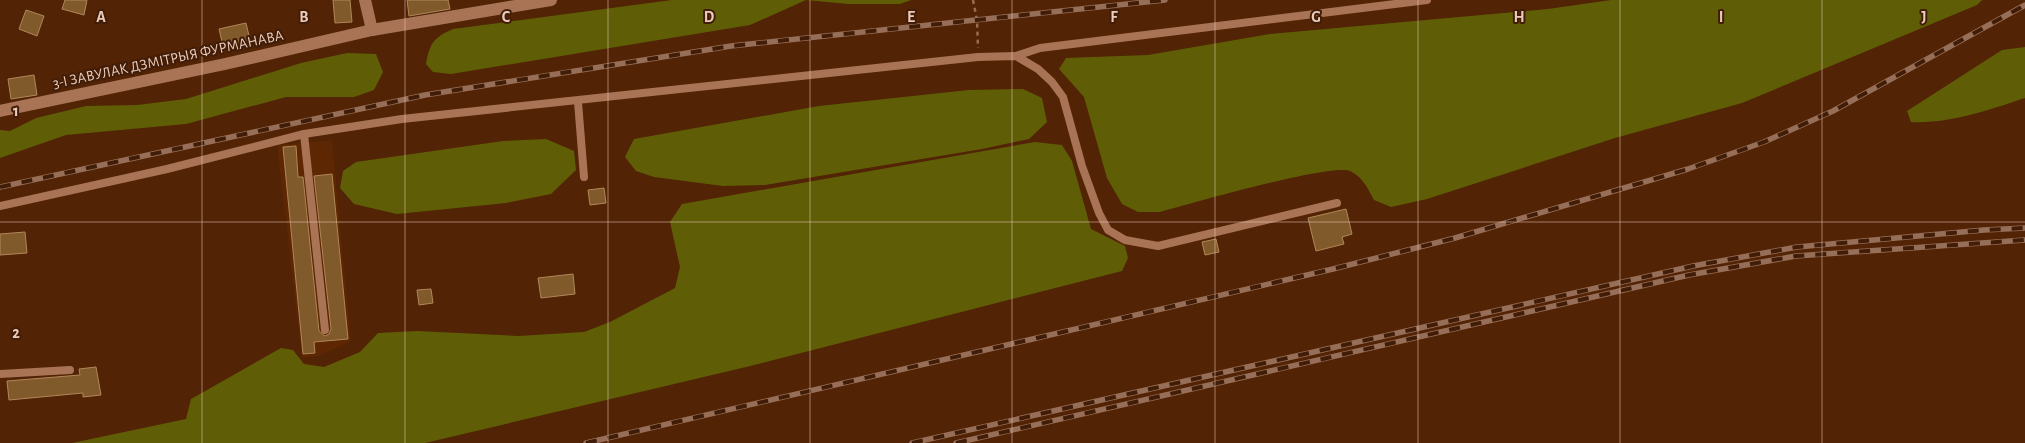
<svg xmlns="http://www.w3.org/2000/svg" width="2025" height="443" viewBox="0 0 2025 443" font-family="'Alegreya Sans',sans-serif">
<style>
.built{fill:#5c2702}
.green{fill:#5f5e06}
.building{fill:#815a2c;stroke:#b18759}
.lines{fill:none;stroke-linecap:round;stroke-linejoin:round}
.path{stroke:#966e56;stroke-width:2.5;stroke-dasharray:4 4;stroke-linecap:butt}
.service{stroke:#a97356;stroke-width:8}
.minor{stroke:#a97356;stroke-width:12}
.rail-casing{stroke:#976f58;stroke-width:5.5}
.rail{stroke:#411d07;stroke-width:4;stroke-dasharray:11;stroke-linecap:butt}
.grid{fill:none;stroke:#eacbbc;stroke-width:1;stroke-opacity:0.55}
.labels{text-anchor:middle;stroke-width:4;stroke-linejoin:round;paint-order:stroke}
.street-label{font-size:15px;fill:#eacbbc;stroke:#411d07}
.grid-label{font-size:16px;text-anchor:middle;font-weight:bold;fill:#eacbbc;stroke:#411d07;stroke-width:4;stroke-linejoin:round;paint-order:stroke}
</style>
<rect width="100%" height="100%" fill="#522305"/>
<!-- built -->
<polygon class="built" points="332,140 351,341 319,356 302,358 277,145"/>
<!-- green -->
<g class="green">
<path d="M672,0H911L900,4H848L806,0L750,25L451,74L433,72L426,64C430,43 433,38 453,29Z"/>
<path d="M1611,0H1982L1977,5L1742,103L1615,138L1427,199L1391,207L1374,200C1368,189 1363,177 1350,171C1331,163 1189,204 1160,212H1138L1122,204L1107,178L1084,97L1059,69L1066,58L1148,55L1270,34L1548,9Z"/>
<path d="M2025,47V98C1989,110 1949,124 1911,122L1907,111L2002,50Z"/>
<polygon points="347,53 376,54 383,72 374,90 354,97 286,97 186,124 66,135 0,158 0,130 10,131 36,118 86,106 137,105 186,99 301,63"/>
<polygon points="1023,89 1042,98 1047,122 1029,139 982,149 765,185 723,186 654,177 636,171 625,157 634,139 819,106 969,90"/>
<polygon points="546,139 574,151 576,170 551,194 506,203 397,214 354,204 340,188 343,171 356,162 503,141"/>
<polygon points="1035,142 1062,145 1072,161 1091,229 1125,246 1128,258 1122,271 746,367 425,443 72,443 186,419 191,399 281,348 293,350 304,364 324,367 360,352 378,333 417,331 518,336 584,332 610,322 675,288 680,267 670,222 682,204"/>
</g>
<!-- building -->
<g class="building">
<polygon points="65,0 87,0 84,15 62,9"/>
<polygon points="333,0 350,0 352,22 335,23"/>
<polygon points="407,0 448,0 450,9 409,16"/>
<polygon points="26,10 44,16 37,36 19,29"/>
<polygon points="246,23 250,40 223,46 219,29"/>
<polygon points="34,75 37,95 11,99 8,79"/>
<polygon points="296,146 298,177 303,177 319,331 325,336 329,334 331,329 314,176 332,174 348,339 314,342 315,353 303,354 283,147"/>
<polygon points="604,188 606,203 590,205 588,190"/>
<polygon points="1346,209 1352,234 1342,237 1344,244 1316,251 1308,218"/>
<polygon points="25,232 27,253 0,255 0,234"/>
<polygon points="1216,239 1219,252 1205,255 1202,242"/>
<polygon points="573,274 575,294 541,298 538,278"/>
<polygon points="431,289 433,303 419,305 417,290"/>
<polygon points="96,367 101,395 83,397 83,393 9,400 7,381 80,375 79,369"/>
</g>
<g class="lines">
<!-- path -->
<polyline class="path" points="973,0 977,20 978,48"/>
<!-- service -->
<g class="service">
<polyline points="1016,56 1040,48 1427,0"/>
<polyline points="578,102 584,177"/>
<polyline points="304,134 402,119 978,57 1016,56 1038,69 1052,82 1063,97 1082,166 1099,213 1108,230 1125,240 1158,246 1337,203"/>
<polyline points="0,206 167,169 304,134 325,330"/>
<polyline points="0,374 70,370"/>
</g>
<!-- minor -->
<g class="minor">
<polyline points="365,0 372,30"/>
<polyline points="0,111 225,64 372,30 551,0"/>
</g>
<defs>
<g id="rail">
<polyline points="0,187 425,95 731,46 1165,0"/>
<polyline points="586,443 1333,269 1455,238 1688,169 1764,142 1833,111 2025,5"/>
<polyline points="912,443 1693,266 1797,247 1984,230 2025,228"/>
<polyline points="956,443 1689,275 1796,256 2025,240"/>
</g>
</defs>
<!-- rail casing -->
<use href="#rail" class="rail-casing"/>
<!-- rail -->
<use href="#rail" class="rail"/>
</g>
<!-- grid -->
<path class="grid" d="M202,0V443M405,0V443M608,0V443M810,0V443M1012,0V443M1215,0V443M1418,0V443M1620,0V443M1822,0V443M0,222H2025"/>
<g class="labels">
<!-- street labels -->
<g class="street-label">
<text transform="translate(168 59) rotate(-12)" y="5">3-І ЗАВУЛАК ДЗМІТРЫЯ ФУРМАНАВА</text>
</g>
</g>
<g class="grid-label">
<text x="101" y="22">A</text>
<text x="304" y="22">B</text>
<text x="506" y="22">C</text>
<text x="709" y="22">D</text>
<text x="911" y="22">E</text>
<text x="1114" y="22">F</text>
<text x="1316" y="22">G</text>
<text x="1519" y="22">H</text>
<text x="1721" y="22">I</text>
<text x="1924" y="22">J</text>
<text x="16" y="116">1</text>
<text x="16" y="338">2</text>
</g>
</svg>
